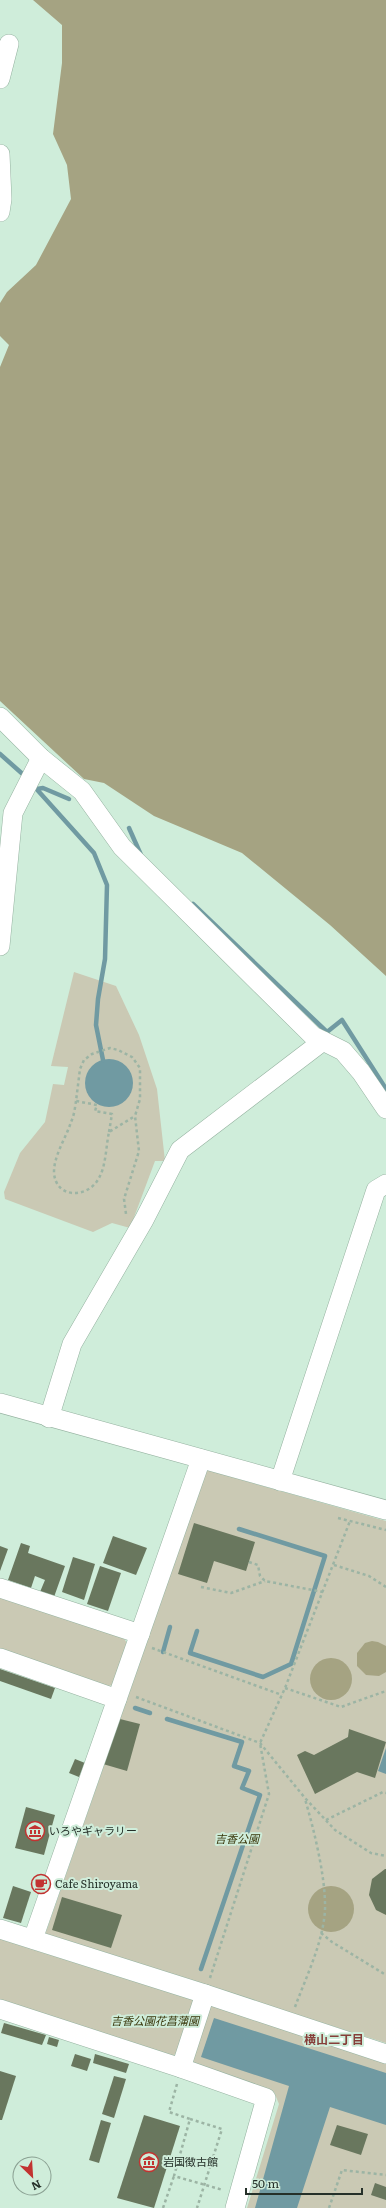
<svg xmlns="http://www.w3.org/2000/svg" width="386" height="2208" viewBox="0 0 386 2208" font-family="Literata,'Noto Sans JP',serif">
<style>
.green{fill:#cac9b4}
.forest{fill:#a5a382}
.water{fill:#709aa2}
.lines{fill:none;stroke-linecap:round;stroke-linejoin:round}
.stream{stroke:#709aa2;stroke-width:4.5}
.building{fill:#69775e}
.minor-casing{stroke:#95b2a0;stroke-width:20}
.path{stroke:#9cb4a4;stroke-width:2.5;stroke-dasharray:3 3;stroke-linecap:butt}
.minor{stroke:#fff;stroke-width:19}
.labels{text-anchor:middle;stroke-width:4;stroke-linejoin:round;paint-order:stroke}
.poi-label{font-size:11px;fill:#253029;stroke:#cfedda;text-anchor:start}
.park-label{font-size:11px;font-style:italic;fill:#39360a;stroke:#cfedda}
.neighbourhood-label{font-size:12px;font-weight:bold;fill:#863e39;stroke:#cfedda}
</style>
<rect width="100%" height="100%" fill="#cfedda"/>
<!-- green -->
<g class="green">
<polygon points="74,972 116,986 139,1035 157,1089 165,1161 155,1161 130,1228 112,1223 93,1232 5,1199 4,1192 20,1153 45,1122 53,1084 64,1085 68,1067 51,1066"/>
<polygon points="207,1470 386,1521 386,2043 45,1935"/>
<polygon points="0,1596 123,1637 128,1645 113,1685 104,1687 0,1652"/>
<polygon points="0,1939 196,2001 180,2052 168,2058 0,2002"/>
<polygon points="210,2005 386,2057 386,2208 247,2208 279,2104 274,2092 198,2069 191,2058"/>
</g>
<!-- forest -->
<g class="forest">
<polygon points="33,0 386,0 386,976 330,925 242,853 154,816 104,783 84,779 0,701 0,367 9,345 0,336 0,303 7,292 36,265 71,199 67,165 53,134 62,63 62,25"/>
<polygon points="372,1641 378,1642 386,1646 386,1672 379,1676 366,1675 357,1666 357,1653 365,1643"/>
<circle cx="331" cy="1679" r="21"/>
<circle cx="331" cy="1909" r="23"/>
</g>
<!-- water -->
<g class="water">
<circle cx="109" cy="1083" r="24"/>
<polygon points="386,1748 386,1774 378,1771"/>
<polygon points="214,2018 386,2073 386,2125 330,2107 297,2208 255,2208 289,2086 201,2057"/>
</g>
<g class="lines">
<!-- stream -->
<g class="stream">
<polyline points="0,754 26,777"/>
<polyline points="32,784 94,853 107,885 105,959 98,999 96,1025 103,1060"/>
<polyline points="37,789 43,788 69,799"/>
<polyline points="129,828 141,855"/>
<polyline points="193,904 327,1032 342,1020 386,1089"/>
<polyline points="197,1631 190,1653 263,1677 291,1664 325,1556 239,1529"/>
<polyline points="163,1652 170,1627"/>
<polyline points="135,1708 150,1713"/>
<polyline points="167,1719 242,1742 234,1766 249,1771 242,1788 260,1795 201,1969"/>
</g>
</g>
<!-- building -->
<g class="building">
<polygon points="194,1523 255,1542 246,1571 214,1561 207,1583 178,1574"/>
<polygon points="113,1536 147,1548 136,1575 103,1563"/>
<polygon points="21,1543 30,1546 28,1553 65,1566 54,1597 40,1592 45,1580 35,1576 31,1588 8,1580"/>
<polygon points="0,1546 8,1549 0,1571"/>
<polygon points="73,1557 95,1564 84,1600 62,1592"/>
<polygon points="100,1566 121,1573 108,1611 87,1604"/>
<polygon points="0,1669 55,1688 51,1699 0,1681"/>
<polygon points="116,1718 140,1724 127,1771 103,1764"/>
<polygon points="349,1729 386,1742 375,1778 357,1772 315,1794 297,1755 305,1751 314,1755 348,1737"/>
<polygon points="75,1759 85,1763 79,1777 69,1773"/>
<polygon points="26,1807 55,1815 44,1855 15,1848"/>
<polygon points="385,1869 386,1869 386,1915 376,1910 369,1895 372,1879"/>
<polygon points="13,1886 31,1892 21,1923 3,1918"/>
<polygon points="62,1897 122,1915 111,1948 52,1930"/>
<polygon points="4,2023 46,2035 42,2045 1,2033"/>
<polygon points="49,2037 59,2040 57,2047 47,2044"/>
<polygon points="75,2054 91,2059 87,2071 71,2066"/>
<polygon points="95,2054 129,2064 126,2073 93,2063"/>
<polygon points="0,2071 16,2076 2,2120 0,2120"/>
<polygon points="114,2076 126,2079 114,2118 102,2114"/>
<polygon points="144,2115 180,2126 154,2208 117,2198"/>
<polygon points="101,2120 111,2123 99,2163 89,2160"/>
<polygon points="337,2125 368,2134 361,2155 330,2145"/>
<polygon points="375,2183 386,2187 386,2200 371,2195"/>
</g>
<g class="lines">
<defs>
<g id="minor">
<polyline points="0,79 9,44"/>
<polyline points="0,154 2,199 0,212"/>
<polyline points="0,717 41,758 82,791 122,847 313,1036 323,1041"/>
<polyline points="0,946 13,813 41,758"/>
<polyline points="0,1403 386,1510"/>
<polyline points="49,1418 72,1344 144,1220 180,1150 323,1041 343,1051 361,1072 386,1109"/>
<polyline points="280,1481 376,1190 386,1184"/>
<polyline points="0,1588 140,1634"/>
<polyline points="0,1658 117,1699"/>
<polyline points="0,1929 205,1994 386,2054"/>
<polyline points="33,1939 201,1459"/>
<polyline points="0,2009 181,2068 266,2098 235,2208"/>
<polyline points="181,2068 205,1994"/>
</g>
</defs>
<!-- minor casing -->
<use href="#minor" class="minor-casing"/>
<!-- path -->
<g class="path">
<path d="M76,1101C75,1108 74,1116 71,1122C66,1138 54,1155 54,1172C55,1199 88,1199 99,1178C106,1166 106,1146 109,1132L135,1116"/>
<polyline points="109,1132 112,1114 95,1111 97,1105 76,1101 80,1069 84,1060 92,1054 110,1048 118,1050 132,1057 140,1068 140,1099 135,1116 139,1151 124,1199 126,1214 128,1214"/>
<polyline points="338,1518 386,1530"/>
<polyline points="249,1562 258,1565 260,1576 265,1581 323,1592"/>
<polyline points="334,1565 369,1576 386,1587"/>
<polyline points="201,1587 231,1593 265,1581"/>
<polyline points="152,1648 282,1695"/>
<polyline points="285,1688 341,1707 386,1691"/>
<polyline points="136,1697 260,1743 305,1798 335,1830 371,1853 386,1856"/>
<polyline points="326,1820 383,1792 386,1793"/>
<polyline points="321,1933 332,1942 386,1975"/>
<polyline points="210,1978 269,1794 260,1743 285,1688 350,1521"/>
<path d="M295,2007C306,1977 323,1943 325,1910C326,1878 314,1830 305,1799"/>
<polyline points="177,2084 169,2112 190,2119 174,2176 223,2190"/>
<polyline points="190,2119 222,2129 197,2208"/>
<polyline points="163,2208 174,2176"/>
<polyline points="329,2208 342,2170 386,2175"/>
</g>
<!-- minor -->
<use href="#minor" class="minor"/>
</g>
<!-- icons -->
<defs>
<symbol id="museum-ring" viewBox="-11 -11 22 22"><circle r="9.5" fill="#cfedda" stroke="#c23331" stroke-width="1.5"/><path d="M0-6L6-3V-2H-6V-3ZM-5-1h2V3h-2ZM-1-1h2V3h-2ZM3-1h2V3H3ZM-6 4H6V6H-6Z" fill="#c23331"/></symbol>
<symbol id="cafe-ring" viewBox="-11 -11 22 22"><circle r="9.5" fill="#cfedda" stroke="#c23331" stroke-width="1.5"/><path d="M-5.5-4.5H6V0H3Q3 3.5 0 3.5H-2.5Q-5.5 3.5-5.5 0ZM3-3.2v2h1.7v-2ZM-6 4.5H4V6H-6Z" fill="#c23331"/></symbol>
</defs>
<g fill-rule="evenodd">
<use href="#museum-ring" x="24" y="1820" width="22" height="22"/>
<use href="#cafe-ring" x="30" y="1873" width="22" height="22"/>
<use href="#museum-ring" x="138" y="2151" width="22" height="22"/>
</g>
<g class="labels">
<!-- poi labels -->
<g class="poi-label">
<text x="49" y="1835">いろやギャラリー</text>
<text x="55" y="1888">Cafe Shiroyama</text>
<text x="163" y="2166">岩国徴古館</text>
</g>
<!-- park labels -->
<g class="park-label">
<text x="237" y="1843">吉香公園</text>
<text x="155" y="2025">吉香公園花菖蒲園</text>
</g>
<!-- neighbourhood labels -->
<g class="neighbourhood-label">
<text x="334" y="2044">横山二丁目</text>
</g>
</g>
<!-- north arrow -->
<g transform="translate(32 2176) rotate(155)"><circle r="19" fill="#cfedda" stroke="#8ba193"/>
<path d="M0-3L7 15L0 10L-7 15Z" fill="#c23331"/>
<text y="-6" font-size="11" font-weight="bold" text-anchor="middle" fill="#253029">N</text>
</g>
<!-- scale -->
<path d="M246 2188v6h116v-6" fill="none" stroke="#253029" stroke-width="2"/>
<text x="252" y="2188" font-size="12" fill="#253029" stroke="#cfedda" stroke-width="3" paint-order="stroke">50 m</text>
</svg>
